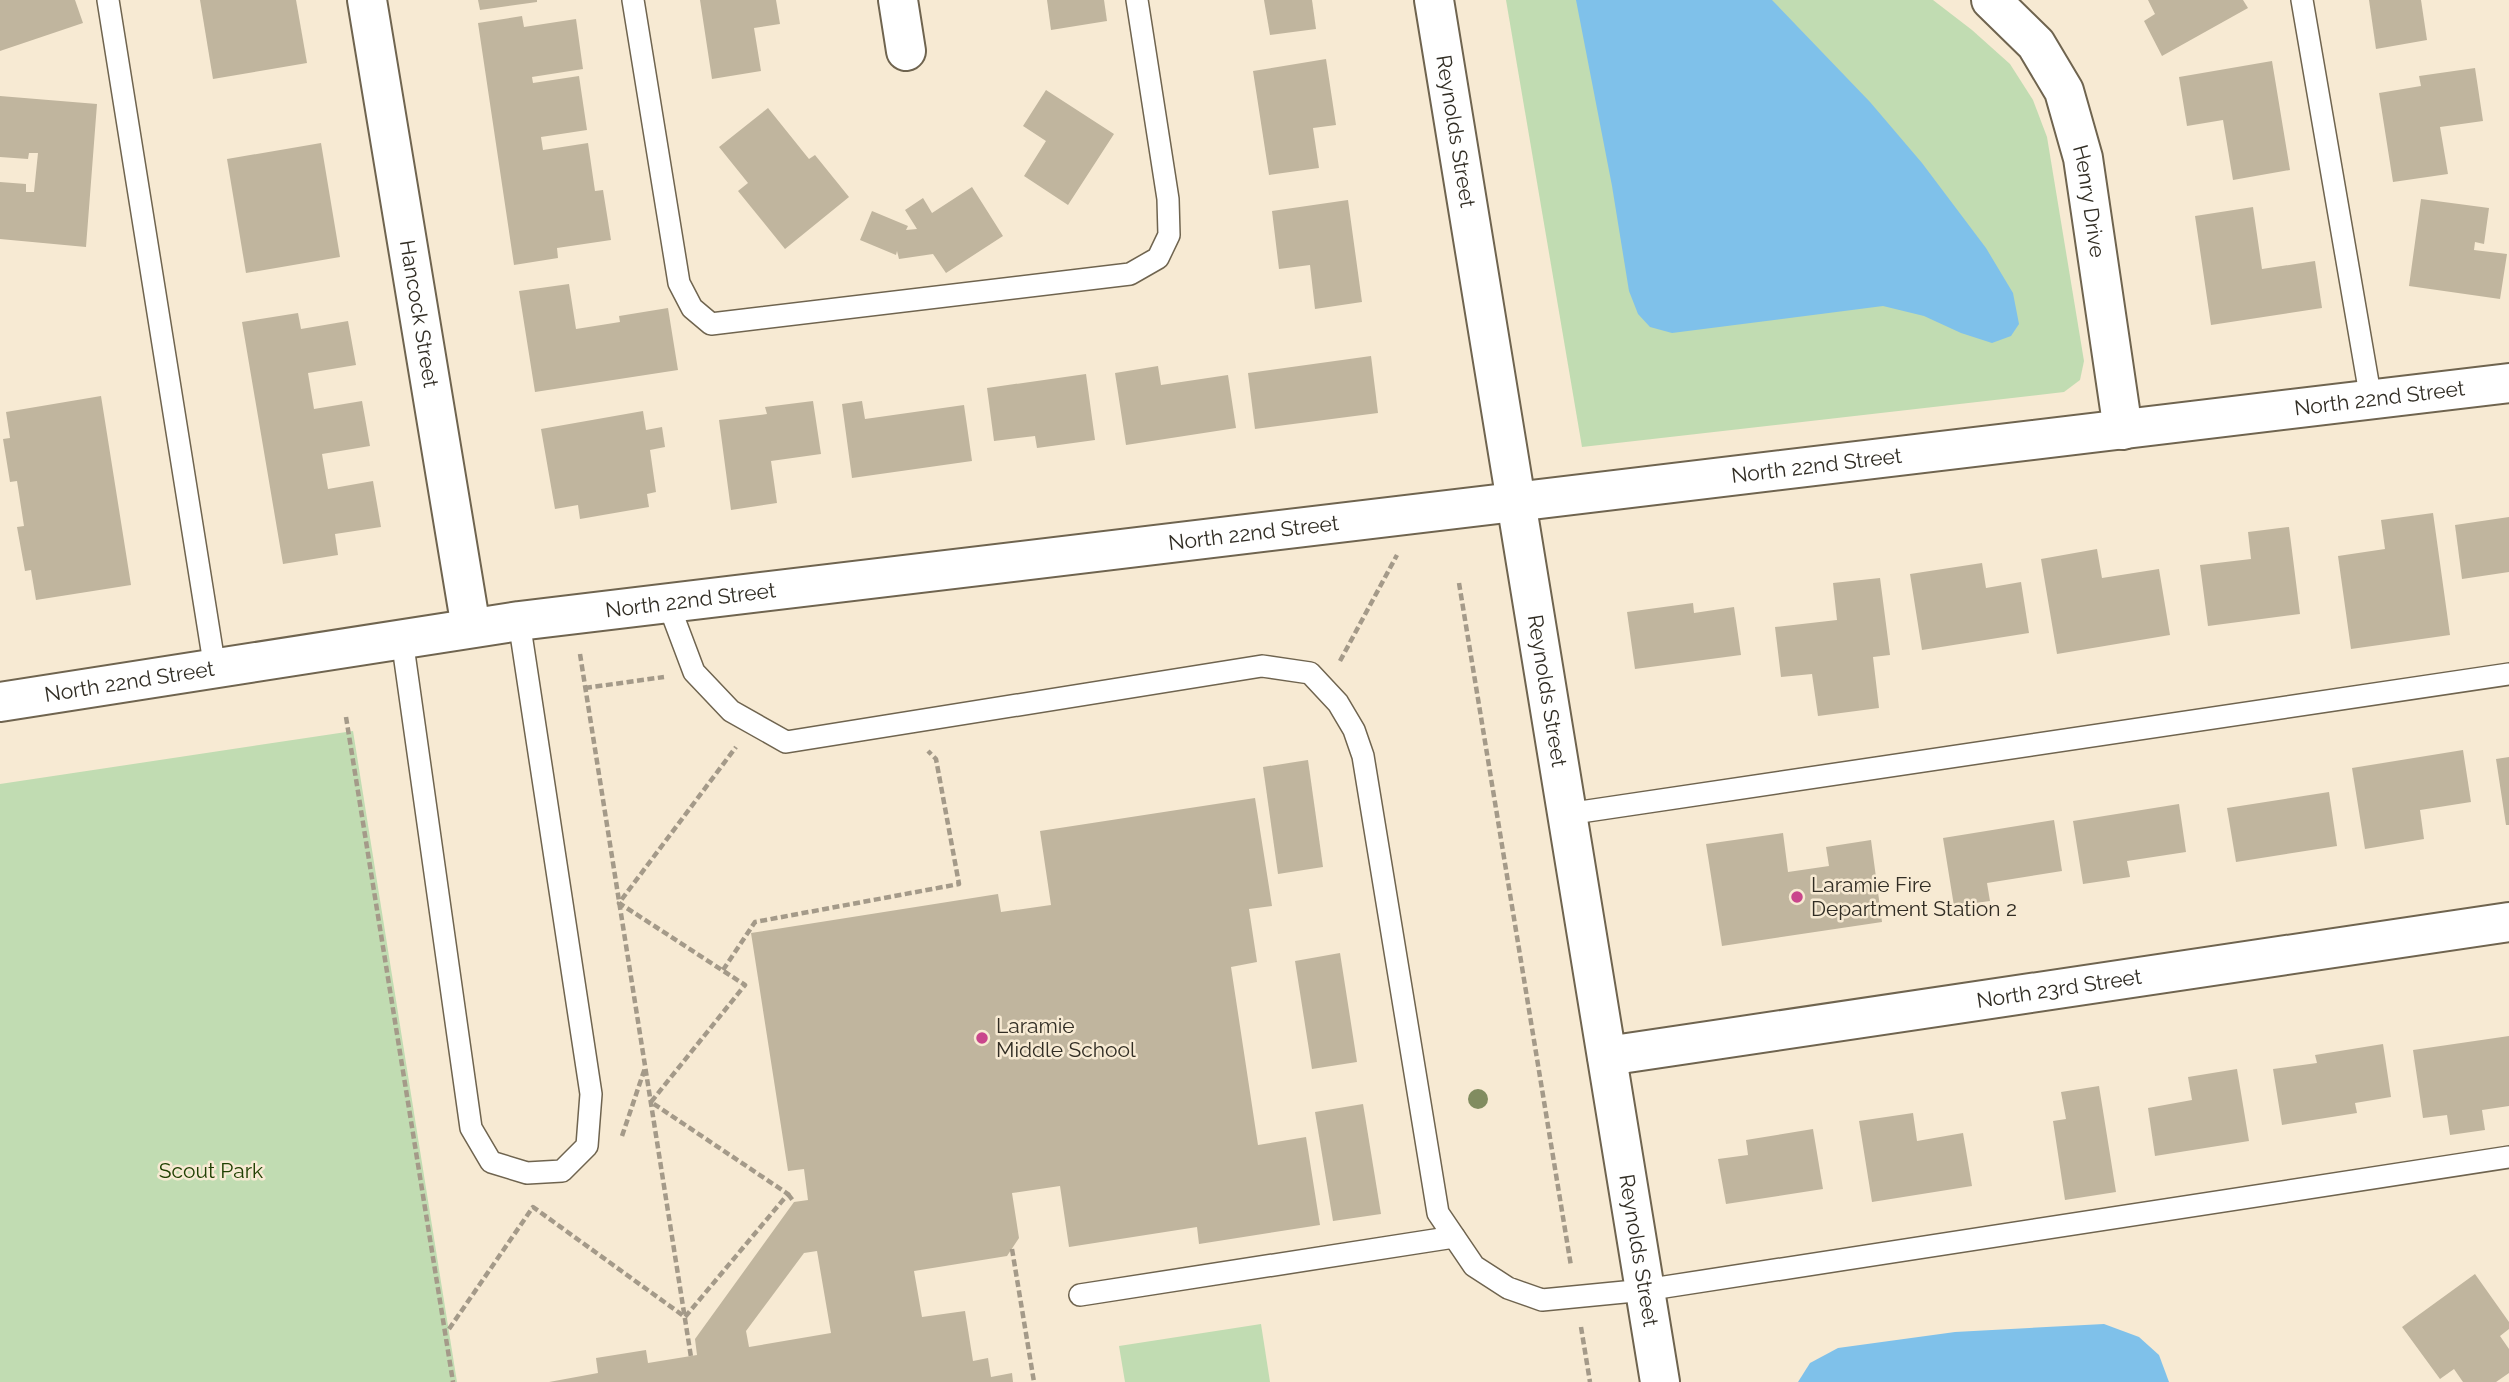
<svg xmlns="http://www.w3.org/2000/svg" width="2509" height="1382" viewBox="0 0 2509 1382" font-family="Raleway,sans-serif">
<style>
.green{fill:#c1dcb2}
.water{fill:#7fc1ea}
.building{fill:#c0b59e;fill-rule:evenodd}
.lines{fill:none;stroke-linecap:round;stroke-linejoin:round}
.lane-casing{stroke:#6f644f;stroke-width:24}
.street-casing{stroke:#6f644f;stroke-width:42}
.secondary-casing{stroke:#6f644f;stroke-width:42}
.path{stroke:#a49a89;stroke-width:4.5;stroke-dasharray:7 3.5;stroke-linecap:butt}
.lane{stroke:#fff;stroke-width:21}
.street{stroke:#fff;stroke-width:38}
.secondary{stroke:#fff;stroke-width:38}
.tree{fill:#818c60}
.poi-dot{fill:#c9468c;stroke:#f7ead3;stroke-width:2.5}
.labels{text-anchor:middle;stroke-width:5;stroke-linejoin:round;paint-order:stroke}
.street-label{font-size:21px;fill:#312d24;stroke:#f7ead3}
.poi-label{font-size:21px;fill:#312d24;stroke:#f7ead3;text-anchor:start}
.park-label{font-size:21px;fill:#204002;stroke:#f7ead3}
</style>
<rect width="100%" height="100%" fill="#f7ead3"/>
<!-- green -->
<g class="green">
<polygon points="1506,0 1933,0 1972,30 2010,64 2033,100 2047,137 2084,361 2080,380 2064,392 1582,447"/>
<polygon points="353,731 457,1382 0,1382 0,784"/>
<polygon points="1261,1324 1270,1382 1125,1382 1119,1346"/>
</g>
<!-- water -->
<g class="water">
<polygon points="1576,0 1772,0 1870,102 1922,163 1986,248 2013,293 2019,324 2011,336 1992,343 1961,333 1924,316 1883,306 1672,333 1650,327 1638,314 1629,291 1612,186"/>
<polygon points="2104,1324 2139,1337 2159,1355 2169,1382 1798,1382 1810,1363 1838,1348 1955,1332"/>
</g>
<!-- building -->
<g class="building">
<polygon points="0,0 75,0 83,23 0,51"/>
<polygon points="200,0 296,0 307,63 213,79"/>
<polygon points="478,0 537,0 537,2 480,10"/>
<polygon points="700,0 776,0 780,24 754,28 761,71 712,79"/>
<polygon points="1047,0 1104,0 1107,21 1051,30"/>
<polygon points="1264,0 1312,0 1316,29 1270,35"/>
<polygon points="2148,0 2243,0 2248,8 2162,56 2144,21 2155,14"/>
<polygon points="2369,0 2421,0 2427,40 2376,49"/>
<polygon points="522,16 524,27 576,19 583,69 532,77 533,83 579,76 587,130 541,137 543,150 588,143 595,191 603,190 611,240 557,248 558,258 514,265 478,23"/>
<polygon points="1326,59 1336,125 1313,128 1319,168 1269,175 1253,71"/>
<polygon points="2272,61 2290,170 2233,180 2223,120 2187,126 2179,77"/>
<polygon points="2475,68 2483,121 2440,127 2448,174 2393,182 2379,93 2421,86 2419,76"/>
<polygon points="1046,90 1114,134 1068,205 1024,176 1046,141 1023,126"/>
<polygon points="0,96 97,104 86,247 0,239 0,182 26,184 26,192 34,192 38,153 29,153 28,159 0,157"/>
<polygon points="768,108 809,159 815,155 849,197 785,249 738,191 748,183 719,147"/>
<polygon points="321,143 340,257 246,273 227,159"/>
<polygon points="972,187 1003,236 946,273 933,254 899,259 897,251 896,255 860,240 872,211 908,226 906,230 917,229 905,210 923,198 932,213"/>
<polygon points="2421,199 2489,208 2484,244 2475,242 2474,250 2507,254 2500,299 2409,286"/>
<polygon points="1348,200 1362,302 1315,309 1310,265 1279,269 1272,211"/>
<polygon points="2253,207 2262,269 2315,261 2322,308 2211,325 2195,216"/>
<polygon points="569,284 576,329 620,322 619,316 668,308 678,370 535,392 519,291"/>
<polygon points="298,313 301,329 348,321 356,365 308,373 314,409 362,401 370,446 322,454 328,489 373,481 381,527 335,534 338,555 283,564 242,322"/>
<polygon points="1371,356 1378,413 1255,429 1248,373"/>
<polygon points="1158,366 1161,385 1228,375 1236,428 1126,445 1115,373"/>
<polygon points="1086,374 1095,440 1037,448 1035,436 994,441 987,388"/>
<polygon points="101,396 131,585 36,600 31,570 25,571 17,527 24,526 17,481 10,482 3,439 10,438 6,412"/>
<polygon points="813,401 821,454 771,461 777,503 731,510 719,420 767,414 765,407"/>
<polygon points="862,401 865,419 964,405 972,461 852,478 842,404"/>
<polygon points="643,411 646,430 662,427 665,447 650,450 656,492 647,494 649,507 580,519 578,505 555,509 541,429"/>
<polygon points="2433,513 2450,635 2351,649 2338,556 2385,549 2381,520"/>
<polygon points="2509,517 2509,572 2462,579 2455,525"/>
<polygon points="2289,527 2300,614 2208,626 2200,565 2251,559 2248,532"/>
<polygon points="2097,549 2102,578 2159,569 2170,635 2057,654 2041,559"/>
<polygon points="1982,563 1986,588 2021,582 2029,633 1922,650 1910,574"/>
<polygon points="1880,578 1890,655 1873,657 1879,708 1818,716 1812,674 1781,677 1775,627 1837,620 1833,583"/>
<polygon points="1693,603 1694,613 1734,607 1741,655 1635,669 1627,612"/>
<polygon points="2463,750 2471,802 2420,810 2424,839 2365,849 2352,768"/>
<polygon points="2509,757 2509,825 2506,825 2496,759"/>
<polygon points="1308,760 1323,867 1278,874 1263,767"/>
<polygon points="2329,792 2337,846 2236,862 2227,808"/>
<path d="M1255,798L1272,906L1249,909L1257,962L1231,967L1258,1145L1306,1137L1320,1225L1199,1244L1197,1227L1069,1247L1060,1186L1012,1193L1019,1238L1007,1256L914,1271L922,1317L965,1311L973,1361L988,1358L991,1377L1012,1373L1013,1382H549L598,1373L596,1358L646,1350L648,1363L697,1355L695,1339L794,1202L808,1200L804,1169L788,1171L751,933L998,894L1001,912L1051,905L1040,831ZM817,1251L831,1333L749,1347L746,1331L804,1253Z"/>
<polygon points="2179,804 2186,852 2127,861 2130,877 2083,884 2073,821"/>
<polygon points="2054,820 2062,871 1987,883 1990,901 1954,906 1943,838"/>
<polygon points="1783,833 1788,872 1829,866 1826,847 1871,840 1882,922 1722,946 1706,844"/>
<polygon points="1340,953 1357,1062 1312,1069 1295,961"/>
<polygon points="2509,1036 2509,1106 2482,1110 2485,1130 2450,1135 2447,1115 2423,1118 2413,1050"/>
<polygon points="2383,1044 2391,1097 2355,1103 2357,1113 2282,1125 2273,1069 2317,1063 2315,1055"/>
<polygon points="2237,1069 2249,1141 2155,1156 2148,1108 2192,1100 2188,1077"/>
<polygon points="2099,1086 2116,1192 2065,1200 2053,1121 2066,1119 2061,1092"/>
<polygon points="1363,1104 1381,1214 1333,1221 1315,1112"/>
<polygon points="1913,1113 1917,1141 1963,1133 1972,1186 1872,1202 1859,1121"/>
<polygon points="1813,1129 1823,1189 1726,1204 1718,1159 1748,1155 1746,1140"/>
<polygon points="2475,1274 2509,1322 2509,1329 2500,1336 2509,1349 2509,1373 2496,1382 2463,1382 2454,1369 2440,1379 2402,1327"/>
</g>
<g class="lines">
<defs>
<g id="lane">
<polyline points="108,0 215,669"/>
<polyline points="633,0 679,283 692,308 711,324 1130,274 1158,258 1169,235 1168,199 1137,0"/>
<polyline points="2302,0 2371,400"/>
<polyline points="668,603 694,672 731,711 786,742 1262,666 1310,673 1338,703 1354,730 1363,756 1438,1213 1474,1266 1508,1288 1542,1300 1645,1290 2509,1157"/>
<polyline points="402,639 471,1128 491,1162 527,1173 562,1171 587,1146 591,1094 519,621"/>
<polyline points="1567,814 2509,674"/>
<polyline points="1080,1295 1454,1237"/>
</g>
<g id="street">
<path id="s1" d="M367,0L471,628"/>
<polyline points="898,0 906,51"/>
<path id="s2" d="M1991,0L2036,44L2064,91L2083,158L2123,430"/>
<path id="s3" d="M1607,1056L2509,922"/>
</g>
<g id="secondary">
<path id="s4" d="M1434,0L1660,1382"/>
<path id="s5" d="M0,702L519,621L2509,383"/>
</g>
</defs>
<!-- lane casing -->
<use href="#lane" class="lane-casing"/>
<!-- street casing -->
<use href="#street" class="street-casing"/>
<!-- secondary casing -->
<use href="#secondary" class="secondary-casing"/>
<!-- path -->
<g class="path">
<polyline points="1459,583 1571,1266"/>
<polyline points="580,654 691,1357"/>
<polyline points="1340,661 1397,555"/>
<polyline points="585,688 664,677"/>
<polyline points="346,717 453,1382"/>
<polyline points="723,970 755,922 959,884 936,759 928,751"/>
<polyline points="622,1136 645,1068"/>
<polyline points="788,1194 794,1202"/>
<polyline points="1012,1249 1034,1382"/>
<polyline points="1581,1327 1590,1382"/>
<polyline points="449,1329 533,1207 685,1317 788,1194 651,1102 745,985 619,903 736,747"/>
</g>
<!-- lane -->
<use href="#lane" class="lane"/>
<!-- street -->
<use href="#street" class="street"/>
<!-- secondary -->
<use href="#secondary" class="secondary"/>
</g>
<!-- trees -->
<circle class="tree" cx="1478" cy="1099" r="10"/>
<!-- markers -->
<g class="poi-dot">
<circle cx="1797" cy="897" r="7"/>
<circle cx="982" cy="1038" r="7"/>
</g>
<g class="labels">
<!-- street labels -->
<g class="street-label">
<text dy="7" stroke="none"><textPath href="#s4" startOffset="133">Reynolds Street</textPath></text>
<text dy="7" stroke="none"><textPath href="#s2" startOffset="231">Henry Drive</textPath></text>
<text dy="7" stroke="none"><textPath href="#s1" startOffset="318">Hancock Street</textPath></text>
<text dy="7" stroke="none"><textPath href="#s5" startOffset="2399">North 22nd Street</textPath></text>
<text dy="7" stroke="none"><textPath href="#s5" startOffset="1832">North 22nd Street</textPath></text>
<text dy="7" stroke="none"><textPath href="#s5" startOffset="1265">North 22nd Street</textPath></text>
<text dy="7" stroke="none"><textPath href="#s5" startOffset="698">North 22nd Street</textPath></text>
<text dy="7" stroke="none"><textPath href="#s5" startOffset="131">North 22nd Street</textPath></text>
<text dy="7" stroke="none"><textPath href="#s4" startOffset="700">Reynolds Street</textPath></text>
<text dy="7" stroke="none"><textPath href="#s3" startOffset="457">North 23rd Street</textPath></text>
<text dy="7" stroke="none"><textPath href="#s4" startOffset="1267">Reynolds Street</textPath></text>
</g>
<!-- poi labels -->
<g class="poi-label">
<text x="1811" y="892">Laramie Fire<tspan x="1811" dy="24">Department Station 2</tspan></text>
<text x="996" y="1033">Laramie<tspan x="996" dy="24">Middle School</tspan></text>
</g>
<!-- park labels -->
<g class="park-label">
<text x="211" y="1178">Scout Park</text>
</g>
</g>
</svg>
